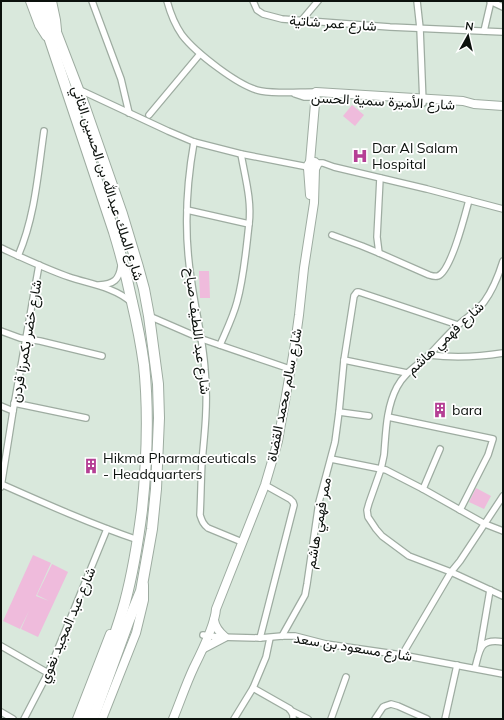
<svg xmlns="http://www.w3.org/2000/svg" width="504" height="720" viewBox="0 0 504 720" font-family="Mulish,Vazirmatn,sans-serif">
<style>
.green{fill:#efbbdc}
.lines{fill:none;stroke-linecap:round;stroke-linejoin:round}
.street-casing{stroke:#9eaca1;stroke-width:8}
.secondary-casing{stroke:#9eaca1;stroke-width:10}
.highway-casing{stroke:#9eaca1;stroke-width:12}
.street{stroke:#fff;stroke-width:5.5}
.secondary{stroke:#fff;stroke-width:8}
.highway{stroke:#fff;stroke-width:10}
.labels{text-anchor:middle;stroke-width:3.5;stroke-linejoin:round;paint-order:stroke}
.street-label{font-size:14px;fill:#0c110d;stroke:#fff}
.poi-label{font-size:14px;fill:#0c110d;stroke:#fff;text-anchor:start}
</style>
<rect width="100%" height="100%" fill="#d9e8dc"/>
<!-- green -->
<g class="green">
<polygon points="352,105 364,115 355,126 343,116"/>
<polygon points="199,271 209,271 210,298 200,298"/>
<polygon points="476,488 491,496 484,509 469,502"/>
<polygon points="33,555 51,563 36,596 49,601 37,595 52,564 68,572 38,637 21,629 29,611 20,629 3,621"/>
</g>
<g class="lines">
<defs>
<g id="street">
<polyline points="92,1 121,79 129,113"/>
<path d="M167,1C170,12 175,25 182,35C195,52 239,87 261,91C279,94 298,92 316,92"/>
<polyline points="253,1 257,10 263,14 282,19 390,27 503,32"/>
<polyline points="417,1 420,28 423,103"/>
<polyline points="490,1 503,7"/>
<polyline points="301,21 318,1"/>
<polyline points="484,31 491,1"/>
<polyline points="78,89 168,131 194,142 241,154 308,167"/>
<polyline points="295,94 304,97 316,97"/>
<polyline points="149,115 200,54"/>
<path d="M194,142C186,187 184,233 191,278C195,309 203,339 205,370C208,401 205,431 202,461C201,479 201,497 200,515C202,521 203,524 208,528L242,542"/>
<path d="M241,154C245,177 252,201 249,224"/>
<polyline points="316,163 323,163 334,167 427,189 503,209"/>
<path d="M380,178L377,237L379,253L429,275C432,276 435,277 438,276C451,271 465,215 469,200"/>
<path d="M187,210L249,224C246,250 244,277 237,302C233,317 226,331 220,345"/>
<polyline points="332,235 362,246 379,253"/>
<path d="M1,248C23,258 46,269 69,277C90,284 114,287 131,302"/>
<path d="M18,256C35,217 38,173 44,131"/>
<path d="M503,261C499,274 492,291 484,302C476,312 466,318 457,326C447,335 438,346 429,355C417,366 405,372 397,387C386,408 386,432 384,455L381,469L369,503L367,510L368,517L376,529L382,536L409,556L451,572L503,596"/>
<path d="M99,285C114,284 119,280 121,266"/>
<polyline points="149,316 202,339 290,369"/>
<polyline points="1,331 20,338 40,341 102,356"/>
<path d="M429,355C454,358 478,357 503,353"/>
<polyline points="344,360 407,373"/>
<polyline points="14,403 86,418"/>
<polyline points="1,406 13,411"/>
<polyline points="339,412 369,416"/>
<polyline points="388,417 493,439 488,455 460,510"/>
<polyline points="331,459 386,470 423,489 485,524 503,531"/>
<path d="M1,484C46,504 91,524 138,540"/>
<polyline points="1,487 13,411 39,265"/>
<polyline points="423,489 440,449"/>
<polyline points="203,635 218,637 260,638 282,636 295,636 326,644 402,655 503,674"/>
<polyline points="282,636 305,595 307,584 319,502 335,442 339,412 344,360 354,296 357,292 359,292 458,325"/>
<polyline points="260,638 294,505 293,502 290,499 265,485"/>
<polyline points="1,646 48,673"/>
<polyline points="480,649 490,590"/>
<polyline points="402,655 451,572 460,561 503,496"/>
<path d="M475,668C480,650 479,638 503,642"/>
<polyline points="253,688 290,709 293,715 293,719"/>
<polyline points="290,710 308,719"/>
<polyline points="1,712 13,719"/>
<polyline points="24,719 48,673 107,529"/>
<polyline points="234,719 253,688 266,657 270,638"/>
<polyline points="331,719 346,677"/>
<polyline points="375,719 383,707 385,706 391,704 398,706 427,719"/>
<polyline points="445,719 457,665"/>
</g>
<g id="secondary">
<polyline points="30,1 39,25 46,36"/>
<polyline points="52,1 56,20 57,30"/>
<polyline points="310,162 316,92 447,100 463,101 474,104 503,106"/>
<polyline points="308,168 310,195"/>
<path d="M204,648L225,637C219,632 215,627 214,620"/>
<polyline points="77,719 110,634"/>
<polyline points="102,719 136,633 144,600 144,585"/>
<path d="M173,719C180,702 186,684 194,667C201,653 215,625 216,609L265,485L278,441L295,344L299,315L304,268L314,203L315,169L317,165L315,162H310L308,165V168L312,170L315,169"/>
</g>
<g id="highway">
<path d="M37,1L114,232C121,255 127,278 132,302C137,323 141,343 144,365C149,413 147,462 142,510C138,541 133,572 125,602C114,642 98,680 83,719"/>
<polyline points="44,1 84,105 122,214 138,267 144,289 149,316 158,384 159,418 156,489 152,529 141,591 129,620 93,719"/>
</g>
</defs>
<!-- street casing -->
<use href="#street" class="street-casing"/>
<!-- secondary casing -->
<use href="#secondary" class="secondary-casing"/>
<!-- highway casing -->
<use href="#highway" class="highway-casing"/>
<!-- street -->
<use href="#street" class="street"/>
<!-- secondary -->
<use href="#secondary" class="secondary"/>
<!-- highway -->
<use href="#highway" class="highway"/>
</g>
<!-- icons -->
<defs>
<symbol id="hospital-bare" viewBox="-9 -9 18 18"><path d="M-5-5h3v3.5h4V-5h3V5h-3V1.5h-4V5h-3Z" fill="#b53e94" stroke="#fff" stroke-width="2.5" paint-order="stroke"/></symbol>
<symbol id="building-bare" viewBox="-9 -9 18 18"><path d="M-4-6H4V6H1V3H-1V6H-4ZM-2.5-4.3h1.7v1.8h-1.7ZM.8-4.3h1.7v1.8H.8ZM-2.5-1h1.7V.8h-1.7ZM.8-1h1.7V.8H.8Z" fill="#b53e94" stroke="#fff" stroke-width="2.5" paint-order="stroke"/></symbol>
</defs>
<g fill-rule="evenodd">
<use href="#hospital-bare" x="349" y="145" width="22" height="22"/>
<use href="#building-bare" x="429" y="399" width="22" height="22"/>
<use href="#building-bare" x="80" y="455" width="22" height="22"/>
</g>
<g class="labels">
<!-- street labels -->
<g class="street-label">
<text transform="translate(333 23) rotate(4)" y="5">شارع عمر شاتية</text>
<text transform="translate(383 101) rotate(3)" y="5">شارع الأميرة سمية الحسن</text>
<text transform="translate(108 183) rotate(72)" y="5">شارع الملك عبدالله بن الحسين الثاني</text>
<text transform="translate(198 331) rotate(83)" y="5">شارع عبد اللطيف صباح</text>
<text transform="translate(445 338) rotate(-43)" y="5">شارع فهمي هاشم</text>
<text transform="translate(26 341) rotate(-80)" y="5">شارع خضر بكمرزا قردن</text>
<text transform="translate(284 395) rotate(-79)" y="5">شارع سالم محمد القضاة</text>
<text transform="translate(318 523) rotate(-80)" y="5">ممر فهمي هاشم</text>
<text transform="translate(67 625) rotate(-67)" y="5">شارع عبد المجيد نغوي</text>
<text transform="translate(353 647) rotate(9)" y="5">شارع مسعود بن سعد</text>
</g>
<!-- poi labels -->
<g class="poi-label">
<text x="372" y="153">Dar Al Salam<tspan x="372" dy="16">Hospital</tspan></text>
<text x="452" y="415">bara</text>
<text x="103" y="463">Hikma Pharmaceuticals<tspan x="103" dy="16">- Headquarters</tspan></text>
</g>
</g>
<!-- border -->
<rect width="504" height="720" fill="none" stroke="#0c110d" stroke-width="4"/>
<!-- north arrow -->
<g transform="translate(468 36) rotate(8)" stroke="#ffffff" stroke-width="3" paint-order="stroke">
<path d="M0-3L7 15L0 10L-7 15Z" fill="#0c110d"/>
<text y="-6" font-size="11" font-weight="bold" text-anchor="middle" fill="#0c110d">N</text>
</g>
</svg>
